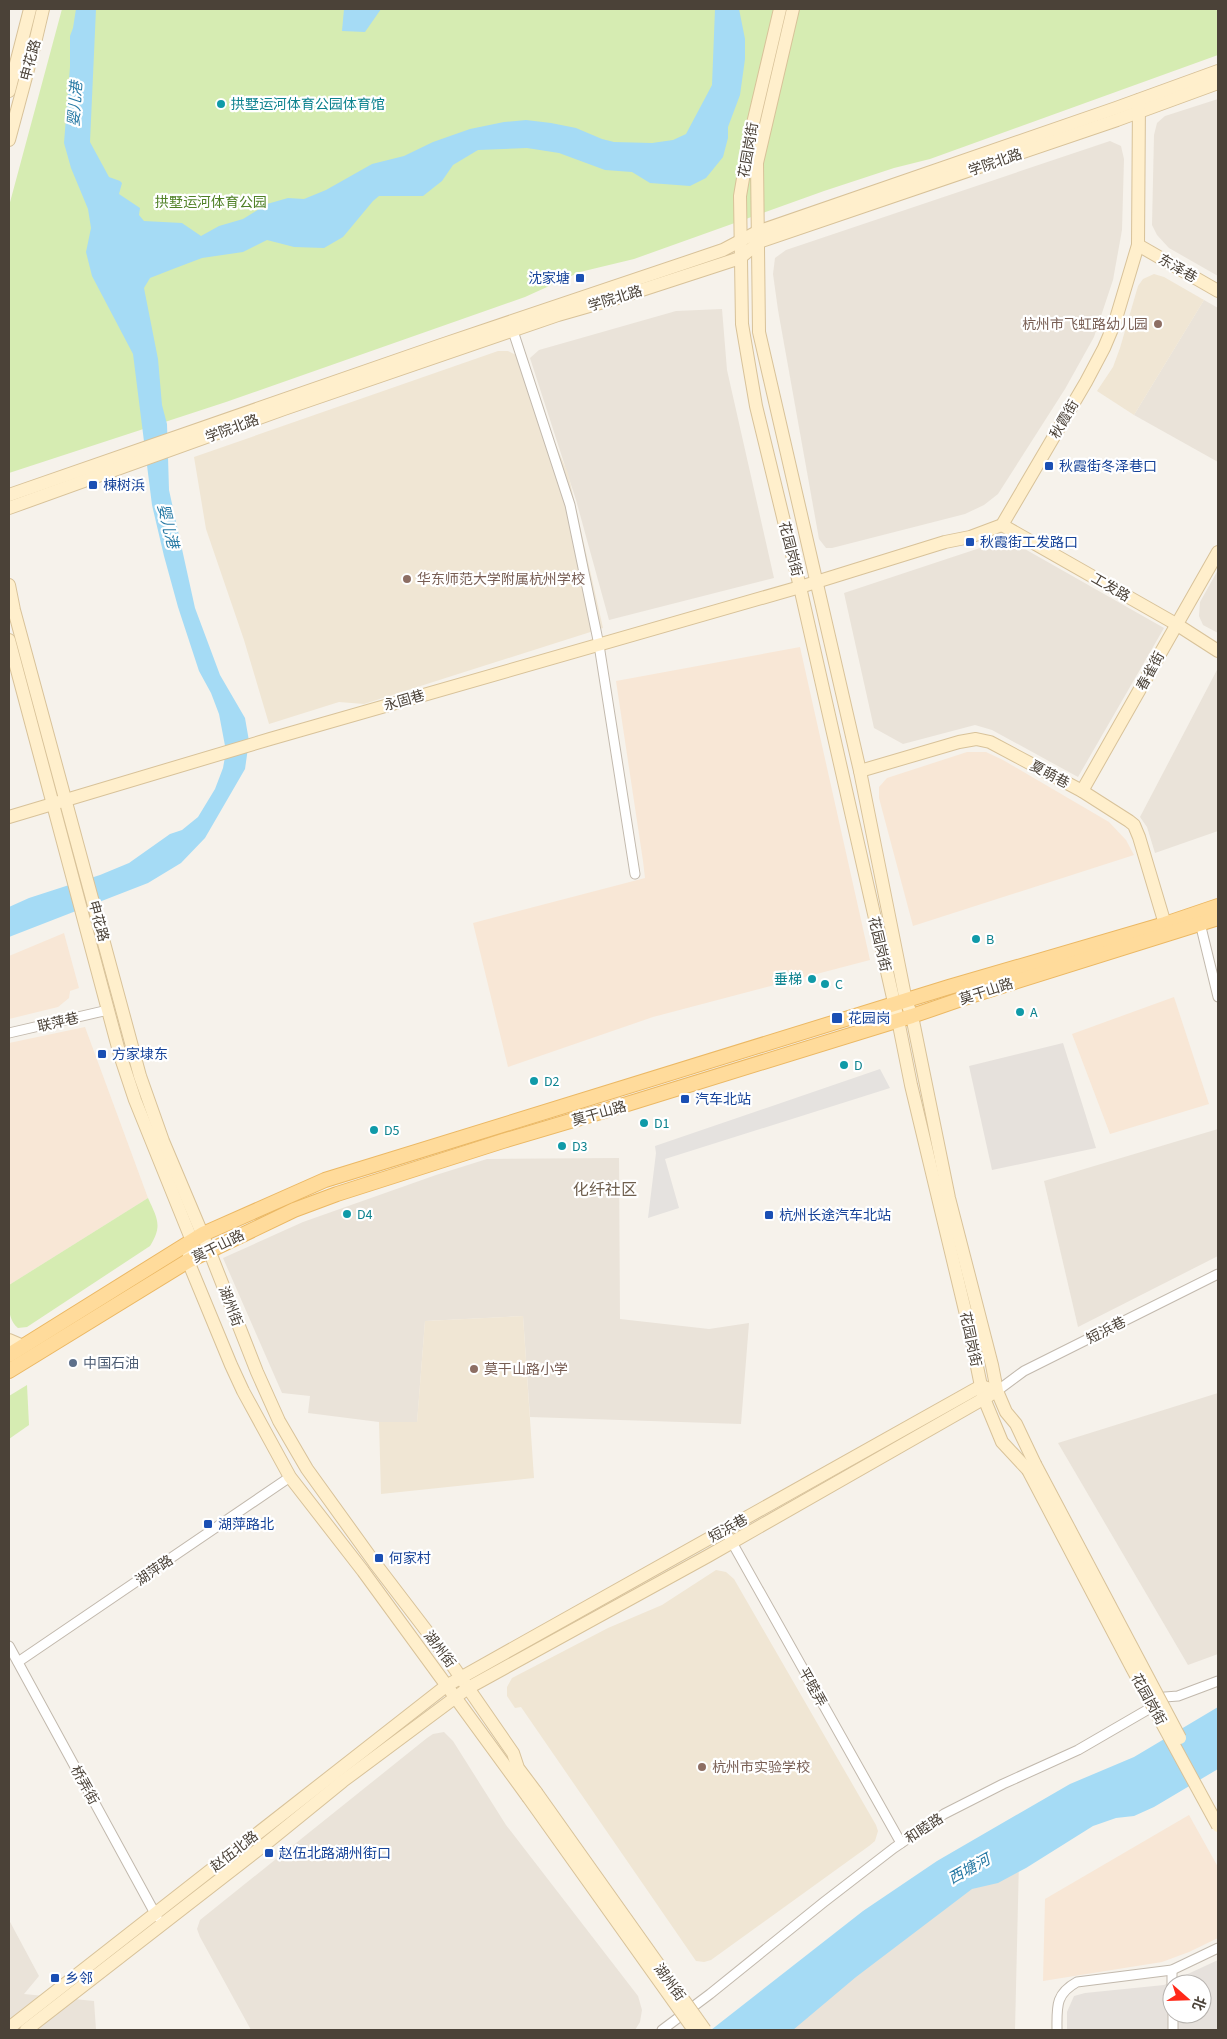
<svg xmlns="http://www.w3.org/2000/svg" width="1227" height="2039" viewBox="0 0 1227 2039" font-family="'Source Sans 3','Noto Sans SC',sans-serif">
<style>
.residential{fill:#eae3d9}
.commercial{fill:#f8e7d6}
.industrial{fill:#e6e1dc;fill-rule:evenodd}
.education{fill:#f0e6d4}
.green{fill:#d6ecb2}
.parking{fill:#e5e2df}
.water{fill:#a5dbf5}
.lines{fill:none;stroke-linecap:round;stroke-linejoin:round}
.street-casing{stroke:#c2b9ad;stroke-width:11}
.secondary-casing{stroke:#d8c299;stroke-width:14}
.primary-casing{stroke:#ebb864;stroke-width:16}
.street{stroke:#fff;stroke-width:9}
.secondary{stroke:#ffefcc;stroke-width:12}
.primary{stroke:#ffdb9b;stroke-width:14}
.secondary-bridge-casing{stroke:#d8c299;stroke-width:14;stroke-linecap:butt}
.secondary-bridge{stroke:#ffefcc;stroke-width:12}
.culture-dot{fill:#0f9aa8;stroke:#fff;stroke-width:2}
.transit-dot{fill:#1a4fb4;stroke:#fff;stroke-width:2}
.education-dot{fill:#8d6e63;stroke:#fff;stroke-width:2}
.service-dot{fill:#5c6f8a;stroke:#fff;stroke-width:2}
.labels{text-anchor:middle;stroke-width:4.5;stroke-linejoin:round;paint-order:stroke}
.street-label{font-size:14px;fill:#4b4238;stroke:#fff}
.culture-label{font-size:14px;fill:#0d838f;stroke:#fff;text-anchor:start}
.park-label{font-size:14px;fill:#508127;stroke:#fff}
.transit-label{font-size:14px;fill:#164399;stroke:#fff;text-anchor:start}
.education-label{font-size:14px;fill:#785e54;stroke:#fff;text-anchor:start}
.service-label{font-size:14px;fill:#4e5e75;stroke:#fff;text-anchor:start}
.water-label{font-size:15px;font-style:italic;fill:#2679a4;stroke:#fff}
.quarter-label{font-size:16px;fill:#6f5f4e;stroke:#fff}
</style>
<rect width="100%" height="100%" fill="#f6f2eb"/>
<!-- residential -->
<g class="residential">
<polygon points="1218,99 1218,276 1169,248 1157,235 1152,225 1154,135 1157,123 1165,116"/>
<polygon points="1110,141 1121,146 1124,159 1122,230 1113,280 1094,337 1065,389 998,494 984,505 965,514 832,548 826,548 819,539 778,310 773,274 775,258 786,250"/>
<polygon points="1204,300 1218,308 1218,462 1134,415"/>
<polygon points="722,309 727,370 774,578 609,620 576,500 530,358 539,350 676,311"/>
<polygon points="1007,539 1164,628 1078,777 992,730 975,725 903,744 874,728 844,593"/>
<polygon points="1218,570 1218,633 1203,625 1199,616 1200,602"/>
<polygon points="1218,668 1218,831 1155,853 1147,827 1140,817"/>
<polygon points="1218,1129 1218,1256 1078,1327 1044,1181"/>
<polygon points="619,1158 620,1319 709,1329 749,1323 741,1424 530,1417 523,1316 425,1321 417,1423 379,1422 308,1413 310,1396 282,1393 223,1258 303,1222 436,1175 487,1159"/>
<polygon points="1218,1393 1218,1654 1188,1665 1058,1443"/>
<polygon points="444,1732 453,1741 506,1825 638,1996 642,2010 640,2022 635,2030 251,2030 200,1937 197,1929 200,1920 427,1738 433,1734"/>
<polygon points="1019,1860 1015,2030 777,2030 949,1890"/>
<polygon points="9,1920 39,1976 24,1994 94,2001 96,2030 9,2030"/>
</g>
<!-- commercial -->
<g class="commercial">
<polygon points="800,647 870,960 653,1017 508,1067 473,923 645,878 643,861 616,681"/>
<polygon points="967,752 986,752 1003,760 1109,822 1126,840 1134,855 913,926 879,798 879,787 887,778"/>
<polygon points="64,933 79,988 70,991 69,998 58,1007 9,1019 9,956"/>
<polygon points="1174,997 1209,1104 1110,1134 1072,1034"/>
<polygon points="85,1027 148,1198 9,1285 9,1043"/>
<polygon points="1189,1815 1218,1867 1218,1938 1189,1952 1162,1962 1043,1981 1045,1899"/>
</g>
<!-- industrial -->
<g class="industrial">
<polygon points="1063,1043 1096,1148 992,1170 969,1066"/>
<path d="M1218,1960V2030H1067V2012L1074,1996L1085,1993L1164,1985ZM1172,1984H1202V2014H1172Z"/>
</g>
<!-- education -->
<g class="education">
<polygon points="1154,274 1164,277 1204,300 1134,415 1097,391 1113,367 1120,348 1138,286 1143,279"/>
<polygon points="498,351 508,351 516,355 568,473 603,628 364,704 339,702 269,724 244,640 206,529 194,457"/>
<polygon points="523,1316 534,1478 381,1494 379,1422 417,1422 425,1321"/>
<polygon points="716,1570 726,1572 734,1579 876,1825 878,1831 875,1841 869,1846 711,1960 704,1962 696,1961 521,1707 515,1708 507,1696 507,1687 512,1678 608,1628 662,1605"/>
</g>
<!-- green -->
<g class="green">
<polygon points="62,9 1218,9 1218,55 930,159 894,168 824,191 634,259 580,272 525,297 226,402 9,473 9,206"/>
<path d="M148,1198C157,1218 163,1226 150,1246L27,1327L18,1328C6,1319 9,1299 9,1285Z"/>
<polygon points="27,1385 29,1425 9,1439 9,1396"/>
</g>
<!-- parking -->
<polygon class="parking" points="880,1069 890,1088 665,1159 679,1208 648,1218 656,1153 655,1146"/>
<!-- water -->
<g class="water">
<polygon points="76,9 96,9 90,142 109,177 120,181 122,183 119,194 140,208 139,215 144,221 182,223 201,236 219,226 243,219 267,204 288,198 304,199 326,190 372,164 404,156 433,142 470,129 504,122 526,120 551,123 576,128 602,139 614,142 652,143 673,140 686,134 712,85 715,9 739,9 745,39 745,59 740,95 728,127 728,138 723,157 706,178 690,186 650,183 632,172 605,170 559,153 527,148 478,150 453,165 442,181 423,196 379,196 373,201 343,237 324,248 294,247 267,240 243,252 202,258 173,269 150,278 144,288 158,359 162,405 167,424 169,490 195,608 220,675 245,718 249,741 245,769 205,838 181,863 148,883 9,937 9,907 29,898 100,875 129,863 170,834 182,830 198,817 215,789 223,768 226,751 219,714 211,693 199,671 178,607 164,556 152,505 133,354 92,276 86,252 91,228 88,209 71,168 64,143 70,67 70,36 73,28"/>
<polygon points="344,9 381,9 365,32 342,31"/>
<polygon points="1218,1707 1218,1769 1154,1807 1134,1816 1116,1818 1093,1826 1026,1868 998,1883 972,1889 856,1977 793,2030 711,2030 863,1911 937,1861 1070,1784 1134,1757"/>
</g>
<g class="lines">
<defs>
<g id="street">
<polyline points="513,331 570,505 599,645 635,874"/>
<polyline points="1200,923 1218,997"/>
<polyline points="9,1033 108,1010"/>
<polyline points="997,1391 1024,1371 1218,1274"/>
<polyline points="725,1530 901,1843"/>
<polyline points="9,1646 157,1917"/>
<polyline points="18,1662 290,1477"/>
<polyline points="1172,1970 1172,1984"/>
<polyline points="1173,2014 1173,2030"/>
<polyline points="662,2030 710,1994 824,1902 894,1848 944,1814 1003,1784 1078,1750 1147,1710 1165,1697 1178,1696 1218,1681"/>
<path d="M1057,2030C1057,2007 1055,1994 1077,1982L1172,1970L1218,1948"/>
</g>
<g id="secondary">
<polyline points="780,9 751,132 740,196 742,324 756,406 800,587 898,1020 911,1085 969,1327 983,1396 1002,1442 1028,1470"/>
<polyline points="793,9 757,163 759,332 860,771 906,1001 912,1016 949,1198 992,1365 997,1391 1006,1412 1016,1424 1035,1464"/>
<polyline points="9,91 30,9"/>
<polyline points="9,140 34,47 43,9"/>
<polyline points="1138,245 1218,291"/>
<polyline points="9,495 441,345 723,250 757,232 1116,108 1218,71"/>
<polyline points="9,508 284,409 558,315 614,299 740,258 759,242 1117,120 1218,83"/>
<polyline points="1002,525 1176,624 1218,651"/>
<polyline points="9,585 14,610 140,1076 163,1141 209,1250 257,1372 279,1421 307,1469 374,1562 448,1659 513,1753 518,1768 536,1792"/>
<polyline points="9,640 120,1055 135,1100 192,1241 188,1261 231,1365 243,1391 290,1477 363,1571 528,1797"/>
<polyline points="860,771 959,742 976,739 990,742 1082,791 1129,821 1134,825 1139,837 1165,924"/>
<polyline points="1082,791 1218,552"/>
<polyline points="9,817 270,739 800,587 945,542 970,537 1002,525 1086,382 1104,348 1115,322 1138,245 1139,100"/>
<polyline points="9,1340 23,1346"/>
<polyline points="9,2028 446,1686 981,1386 987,1388"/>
<polyline points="26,2030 263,1846 343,1781 468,1688 708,1556 990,1395"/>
</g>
<g id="primary">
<polyline points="9,1355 203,1234 325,1180 949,987 1165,924 1218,906"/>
<polyline points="9,1371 188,1261 294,1210 337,1194 503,1141 624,1105 912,1016 973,995 1218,918"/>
</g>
</defs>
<!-- street casing -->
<use href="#street" class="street-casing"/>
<!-- secondary casing -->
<use href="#secondary" class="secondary-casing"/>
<!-- primary casing -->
<use href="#primary" class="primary-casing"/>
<!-- street -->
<use href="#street" class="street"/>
<!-- secondary -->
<use href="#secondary" class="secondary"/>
<!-- primary -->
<use href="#primary" class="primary"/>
<defs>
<g id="secondary-bridge">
<polyline points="1035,1464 1180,1738"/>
<polyline points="1028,1470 1132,1668 1218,1826"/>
<polyline points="536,1792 705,2030"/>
<polyline points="528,1797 694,2030"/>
</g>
</defs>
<!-- secondary-bridge casing -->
<use href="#secondary-bridge" class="secondary-bridge-casing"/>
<!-- secondary-bridge -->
<use href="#secondary-bridge" class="secondary-bridge"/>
</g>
<!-- markers -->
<g class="culture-dot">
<circle cx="221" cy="104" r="5"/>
<circle cx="976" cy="939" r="5"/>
<circle cx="812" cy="979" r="5"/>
<circle cx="825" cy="984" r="5"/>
<circle cx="1020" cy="1012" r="5"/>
<circle cx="844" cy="1065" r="5"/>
<circle cx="534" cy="1081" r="5"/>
<circle cx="644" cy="1123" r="5"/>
<circle cx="374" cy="1130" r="5"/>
<circle cx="562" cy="1146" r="5"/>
<circle cx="347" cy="1214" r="5"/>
</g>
<g class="transit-dot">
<rect x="575" y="273" width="10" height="10" rx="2.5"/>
<rect x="1044" y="461" width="10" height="10" rx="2.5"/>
<rect x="88" y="480" width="10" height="10" rx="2.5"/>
<rect x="965" y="537" width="10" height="10" rx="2.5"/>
<rect x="831" y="1012" width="12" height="12" rx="2.5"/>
<rect x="97" y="1049" width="10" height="10" rx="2.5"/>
<rect x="680" y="1094" width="10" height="10" rx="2.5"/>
<rect x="764" y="1210" width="10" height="10" rx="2.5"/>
<rect x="203" y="1519" width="10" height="10" rx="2.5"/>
<rect x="374" y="1553" width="10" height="10" rx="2.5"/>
<rect x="264" y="1848" width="10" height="10" rx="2.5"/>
<rect x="50" y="1973" width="10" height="10" rx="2.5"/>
</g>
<g class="education-dot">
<circle cx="1158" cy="324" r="5"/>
<circle cx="407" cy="579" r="5"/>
<circle cx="474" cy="1369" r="5"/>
<circle cx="702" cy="1767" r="5"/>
</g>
<circle class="service-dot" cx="73" cy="1363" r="5"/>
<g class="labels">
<!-- street labels -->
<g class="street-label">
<text transform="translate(30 60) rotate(-75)" y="5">申花路</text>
<text transform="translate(748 150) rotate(-80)" y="5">花园岗街</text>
<text transform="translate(995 162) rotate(-19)" y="5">学院北路</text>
<text transform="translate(1178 268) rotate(30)" y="5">东泽巷</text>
<text transform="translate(615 298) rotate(-17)" y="5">学院北路</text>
<text transform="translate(1064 419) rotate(-60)" y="5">秋霞街</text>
<text transform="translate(232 428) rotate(-20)" y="5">学院北路</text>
<text transform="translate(791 549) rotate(76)" y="5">花园岗街</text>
<text transform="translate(1111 587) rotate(30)" y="5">工发路</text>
<text transform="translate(1150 671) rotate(-61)" y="5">春雀街</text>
<text transform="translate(404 700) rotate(-16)" y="5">永固巷</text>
<text transform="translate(1050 774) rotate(28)" y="5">夏萌巷</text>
<text transform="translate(99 921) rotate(75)" y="5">申花路</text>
<text transform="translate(880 944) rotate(77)" y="5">花园岗街</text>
<text transform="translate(986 991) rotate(-18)" y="5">莫干山路</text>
<text transform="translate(58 1022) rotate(-13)" y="5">联萍巷</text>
<text transform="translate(599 1113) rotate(-16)" y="5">莫干山路</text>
<text transform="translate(218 1246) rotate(-26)" y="5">莫干山路</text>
<text transform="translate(231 1306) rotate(69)" y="5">湖州街</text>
<text transform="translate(1106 1330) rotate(-27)" y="5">短浜巷</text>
<text transform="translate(971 1339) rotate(78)" y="5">花园岗街</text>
<text transform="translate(728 1528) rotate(-29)" y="5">短浜巷</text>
<text transform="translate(154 1570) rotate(-34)" y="5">湖萍路</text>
<text transform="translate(440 1649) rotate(53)" y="5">湖州街</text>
<text transform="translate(813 1687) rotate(61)" y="5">平睦弄</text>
<text transform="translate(1149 1699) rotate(61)" y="5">花园岗街</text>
<text transform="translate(85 1785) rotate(61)" y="5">桥弄街</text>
<text transform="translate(924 1828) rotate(-33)" y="5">和睦路</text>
<text transform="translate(234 1851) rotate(-38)" y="5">赵伍北路</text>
<text transform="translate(670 1982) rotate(54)" y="5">湖州街</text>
</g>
<!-- culture labels -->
<g class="culture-label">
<text x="231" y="109">拱墅运河体育公园体育馆</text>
<text x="986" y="944">B</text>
<text x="802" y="984" text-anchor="end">垂梯</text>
<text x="835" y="989">C</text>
<text x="1030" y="1017">A</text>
<text x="854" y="1070">D</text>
<text x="544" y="1086">D2</text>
<text x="654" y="1128">D1</text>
<text x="384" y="1135">D5</text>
<text x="572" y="1151">D3</text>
<text x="357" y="1219">D4</text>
</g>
<!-- park labels -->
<g class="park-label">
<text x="211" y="207">拱墅运河体育公园</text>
</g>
<!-- transit labels -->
<g class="transit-label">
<text x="570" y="283" text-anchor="end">沈家塘</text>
<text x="1059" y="471">秋霞街冬泽巷口</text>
<text x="103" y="490">楝树浜</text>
<text x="980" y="547">秋霞街工发路口</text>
<text x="848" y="1023">花园岗</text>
<text x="112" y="1059">方家埭东</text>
<text x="695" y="1104">汽车北站</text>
<text x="779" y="1220">杭州长途汽车北站</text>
<text x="218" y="1529">湖萍路北</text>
<text x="389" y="1563">何家村</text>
<text x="279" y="1858">赵伍北路湖州街口</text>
<text x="65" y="1983">乡邻</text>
</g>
<!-- education labels -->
<g class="education-label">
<text x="1148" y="329" text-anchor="end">杭州市飞虹路幼儿园</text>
<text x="417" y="584">华东师范大学附属杭州学校</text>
<text x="484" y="1374">莫干山路小学</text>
<text x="712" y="1772">杭州市实验学校</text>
</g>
<!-- service labels -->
<g class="service-label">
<text x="83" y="1368">中国石油</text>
</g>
<!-- water labels -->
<g class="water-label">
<text transform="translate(75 104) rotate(-86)" y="5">婴儿港</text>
<text transform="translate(168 526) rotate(76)" y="5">婴儿港</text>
<text transform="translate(969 1869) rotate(-29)" y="5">西塘河</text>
</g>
<!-- quarter labels -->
<g class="quarter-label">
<text x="605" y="1195">化纤社区</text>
</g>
</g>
<!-- border -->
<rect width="1227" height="2039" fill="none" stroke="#4b4238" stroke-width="20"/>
<!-- north arrow -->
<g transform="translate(1187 1999) rotate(110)"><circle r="24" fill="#ffffff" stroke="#b7b3af"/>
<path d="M0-4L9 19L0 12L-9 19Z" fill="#ff2919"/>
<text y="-8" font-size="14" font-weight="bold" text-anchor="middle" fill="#4b4238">北</text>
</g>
</svg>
